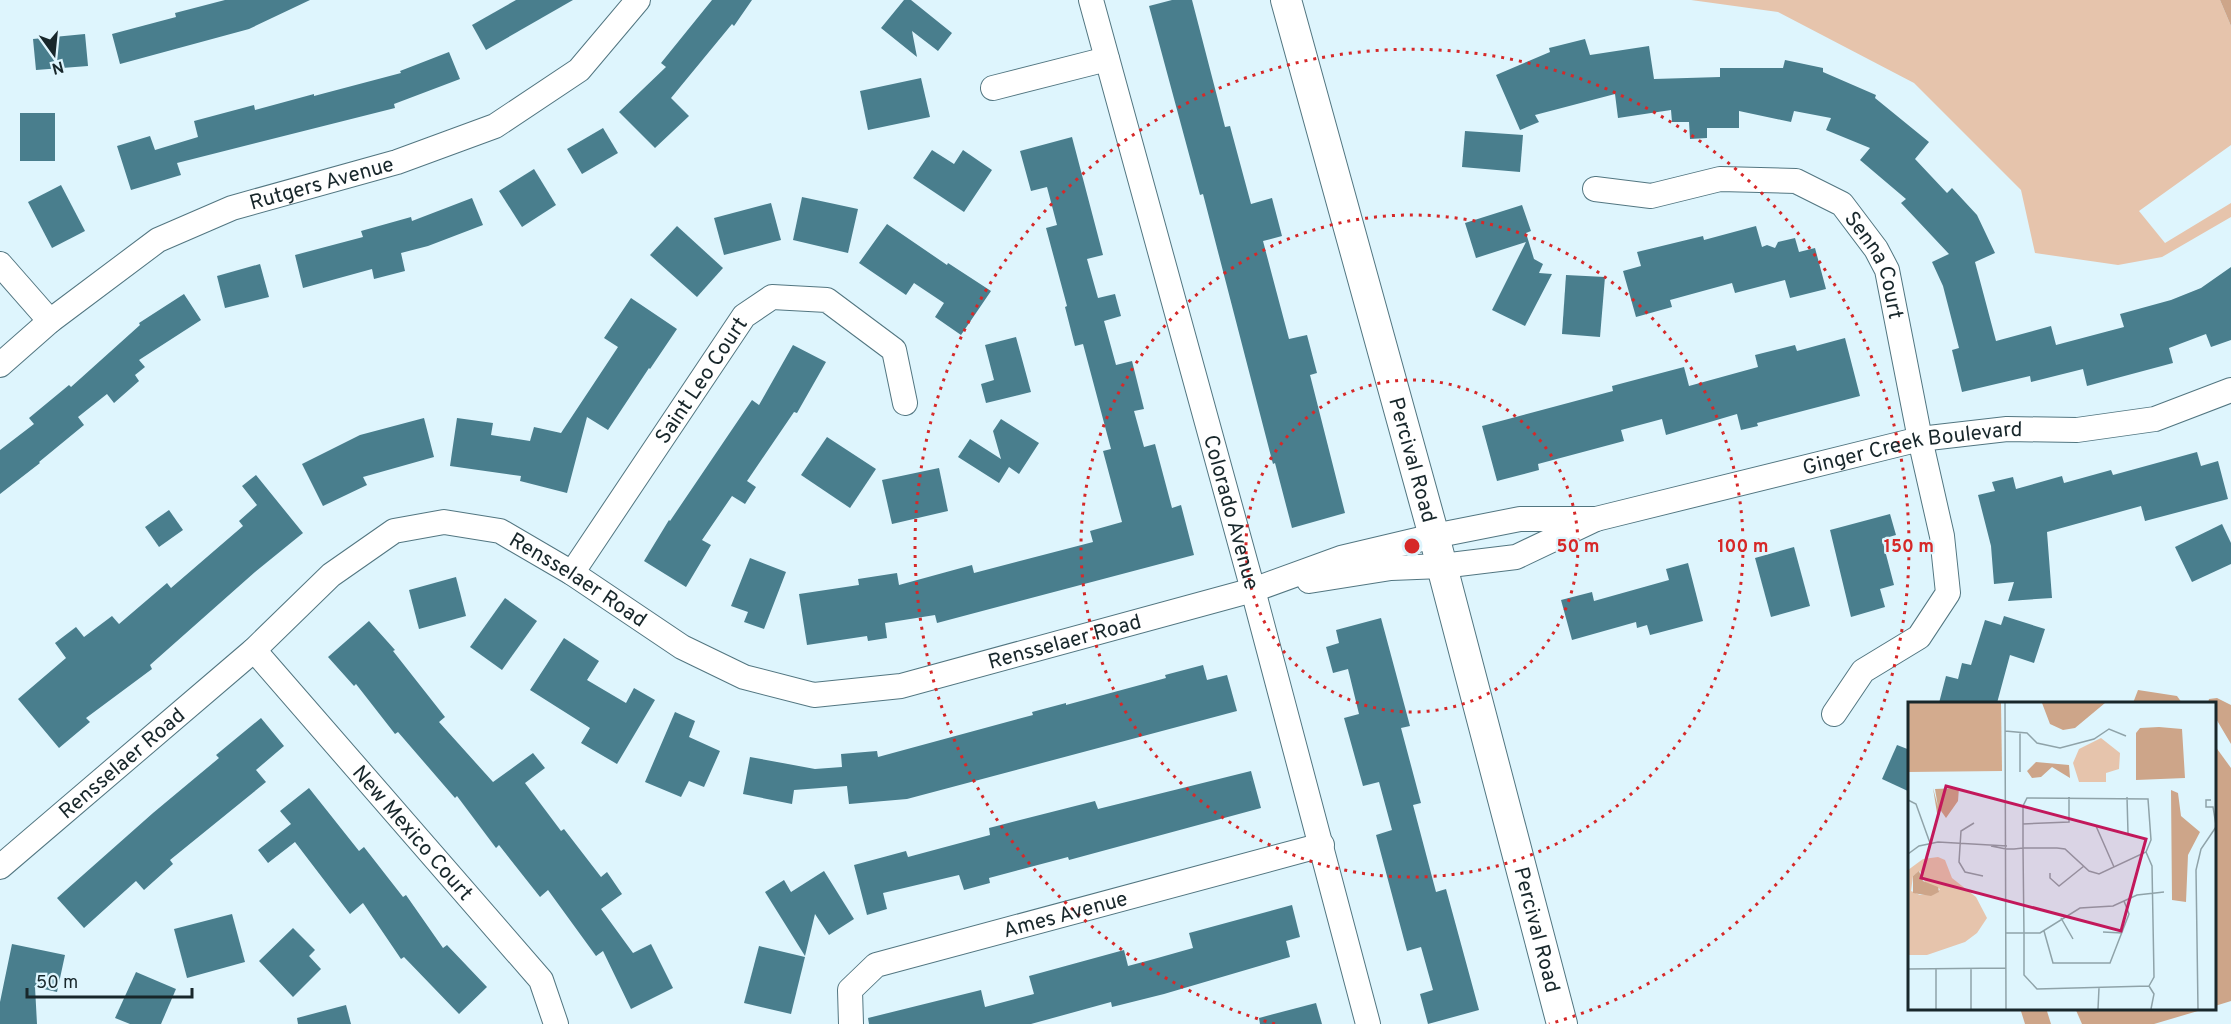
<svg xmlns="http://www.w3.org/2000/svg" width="2231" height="1024" viewBox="0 0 2231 1024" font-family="Overpass,sans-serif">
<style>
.green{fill:#e6c4ac}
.water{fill:#cda589}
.building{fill:#497e8d}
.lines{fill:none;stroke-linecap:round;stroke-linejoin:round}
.minor-casing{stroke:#527681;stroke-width:26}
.tertiary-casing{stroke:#527681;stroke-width:32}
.minor{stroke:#fff;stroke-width:24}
.tertiary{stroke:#fff;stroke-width:30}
.ring{fill:none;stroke:#d62828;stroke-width:3;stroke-dasharray:3 6}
.labels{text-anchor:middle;stroke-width:4.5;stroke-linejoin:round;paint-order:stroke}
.street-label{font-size:21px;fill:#18272b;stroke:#def5fd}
.inset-road{fill:none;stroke:#8fa3a9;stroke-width:1.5}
.view{fill:#c2185b;fill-opacity:0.15;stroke:#c2185b;stroke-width:3}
.inset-edge{fill:none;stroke:#18272b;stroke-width:3}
.centre{fill:#d62828;stroke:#def5fd;stroke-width:3}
.ring-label{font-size:18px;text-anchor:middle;font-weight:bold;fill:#d62828;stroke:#def5fd;stroke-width:4.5;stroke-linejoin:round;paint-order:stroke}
</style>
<rect width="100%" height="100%" fill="#def5fd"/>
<!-- green -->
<polygon class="green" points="1691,0 2220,0 2231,26 2231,145 2139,211 2165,243 2231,203 2231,217 2162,257 2118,265 2035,253 2021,190 1914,83 1778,12"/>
<!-- water -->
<g class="water">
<polygon points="2220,0 2231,0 2231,26"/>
<polygon points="2138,690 2177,696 2182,703 2133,703"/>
<polygon points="2217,698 2231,705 2231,744 2215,717 2214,703 2208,703 2209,699"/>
<polygon points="2215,746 2231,768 2231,1001 2215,1006"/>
<polygon points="2020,1008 2046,1008 2051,1024 2025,1024"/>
<polygon points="2075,1008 2208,1008 2154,1024 2082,1024"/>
</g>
<!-- building -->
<g class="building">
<polygon points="225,0 310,0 249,29 120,64 112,34 176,17 175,13"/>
<polygon points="516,0 573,0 486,50 472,25"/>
<polygon points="712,0 752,0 734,26 732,24 671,98 689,116 655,148 619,112 666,67 661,63"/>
<polygon points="904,0 911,0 952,33 938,51 912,31 917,57 881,28"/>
<polygon points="1172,0 1192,0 1225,127 1230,126 1251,204 1272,198 1282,236 1263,241 1289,339 1307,335 1317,373 1310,375 1345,513 1292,528 1275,463 1273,464 1203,194 1200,195 1149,6"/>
<polygon points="85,34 88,66 36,70 33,39"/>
<polygon points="1585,39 1590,55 1649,46 1654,79 1720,77 1720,68 1783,68 1785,60 1823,68 1823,72 1876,95 1875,98 1929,142 1915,159 1947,193 1952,188 1977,215 1995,253 1975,262 1996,341 2051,326 2056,345 2124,327 2120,314 2171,300 2201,288 2231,267 2231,340 2211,347 2206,334 2169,348 2173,363 2087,386 2083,369 2031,382 2030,376 1962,392 1952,350 1959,348 1943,286 1932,262 1949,254 1901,203 1906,199 1860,160 1870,148 1826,130 1831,118 1794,111 1791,122 1739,111 1739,128 1707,128 1707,138 1690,139 1689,122 1672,122 1671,110 1618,118 1615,94 1535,115 1539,122 1520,130 1496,75 1550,52 1549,48"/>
<polygon points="449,52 460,79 394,104 395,108 177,163 181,175 131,190 117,146 150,136 155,150 198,137 194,121 254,105 255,110 314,94 314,96 401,73 400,71"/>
<polygon points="921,78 930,117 868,130 860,91"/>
<rect x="20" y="113" width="35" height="48"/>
<polygon points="603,128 618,153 582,174 567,149"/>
<polygon points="1465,131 1523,135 1520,172 1462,167"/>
<polygon points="1072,137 1103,255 1087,259 1098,298 1115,294 1121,316 1104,321 1116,365 1132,361 1144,409 1134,411 1144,447 1155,444 1172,508 1181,505 1194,555 937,623 935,615 885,623 887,638 868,641 867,636 807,645 799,594 859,585 858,579 897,573 899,585 972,565 974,573 1093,542 1090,531 1122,522 1103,451 1111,449 1083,344 1075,346 1065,307 1067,306 1046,228 1057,225 1047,187 1031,191 1020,151"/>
<polygon points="932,150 954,164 963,150 992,170 964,212 913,178"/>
<polygon points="534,169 556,205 522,227 499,191"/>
<polygon points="61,185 85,231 52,248 28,202"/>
<polygon points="802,197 858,209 848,253 793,240"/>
<polygon points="472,198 483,225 428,246 401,253 405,271 374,279 372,269 303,288 295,255 363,237 361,231 411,217 412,221"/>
<polygon points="771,203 781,240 724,255 714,218"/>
<polygon points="1522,205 1531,231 1526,233 1534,259 1543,264 1539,273 1552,274 1525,326 1492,310 1526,242 1476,258 1465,223"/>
<polygon points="887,224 947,265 948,263 991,291 961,335 935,317 944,303 914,283 906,295 859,263"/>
<polygon points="677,226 723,268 697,297 650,255"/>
<polygon points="1756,226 1762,247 1767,245 1775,248 1778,242 1795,238 1799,252 1815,248 1826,289 1790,298 1785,280 1735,293 1732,283 1670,300 1672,307 1636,317 1623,271 1641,266 1637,252 1703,236 1704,240"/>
<polygon points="260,264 269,297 225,308 217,276"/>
<polygon points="1566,275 1605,277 1600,337 1562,334"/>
<polygon points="184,294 201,320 139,360 145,367 135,375 139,381 114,403 107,394 78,417 84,425 39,462 40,463 0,494 0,450 34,424 29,418 69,385 71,387 140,325 139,323"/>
<polygon points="631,298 677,329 650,369 649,368 608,430 587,417 567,493 520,481 521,476 450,466 457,418 493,423 491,435 530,441 534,427 561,433 618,347 604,338"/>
<polygon points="1016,337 1031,392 986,403 981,384 994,380 985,345"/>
<polygon points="1845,338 1860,396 1757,423 1758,426 1741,430 1737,414 1666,435 1662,419 1621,430 1624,441 1538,464 1539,470 1497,481 1482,426 1613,391 1612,386 1684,367 1689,386 1758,367 1755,355 1795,345 1797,351"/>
<polygon points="793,345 826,362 797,413 794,412 747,481 756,487 745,504 732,496 702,540 711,545 686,587 644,561 669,520 670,521 752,400 759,405"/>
<polygon points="424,418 434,457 363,477 367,485 323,506 302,464 360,435"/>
<polygon points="1001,419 1039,443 1019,474 1009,467 999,483 958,457 970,439 1001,459 993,431"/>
<polygon points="827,437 876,469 850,508 801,475"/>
<polygon points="2197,452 2201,466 2218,461 2228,499 2145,521 2141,506 2047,532 2052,598 2008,601 2014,582 1994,584 1991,546 1978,495 1995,491 1992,482 2013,477 2016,489 2062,476 2064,483 2111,470 2113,475"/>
<polygon points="939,468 948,511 892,524 882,480"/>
<polygon points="256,475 303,533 255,572 150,665 152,669 86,718 90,722 59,748 18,699 66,658 55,643 76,627 84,637 112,616 119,624 167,583 171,588 243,526 239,521 257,505 242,486"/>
<polygon points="169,510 183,530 159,547 145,527"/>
<polygon points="1890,514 1896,535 1882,539 1894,585 1880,589 1885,607 1851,617 1830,530"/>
<polygon points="2222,524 2231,543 2231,564 2192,582 2175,547"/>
<polygon points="1794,547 1810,606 1771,617 1755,558"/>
<polygon points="750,558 786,572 764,629 744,622 748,612 731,606"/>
<polygon points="1688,563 1703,621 1650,635 1647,625 1637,628 1636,622 1572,640 1561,600 1592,592 1594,601 1669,580 1666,569"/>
<polygon points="456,577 466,616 419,629 409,590"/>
<polygon points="505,598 537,621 502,670 470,647"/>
<polygon points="2004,616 2045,629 2034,663 2010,655 1997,703 1939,703 1946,676 1958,679 1962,663 1971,665 1985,620 2001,625"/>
<polygon points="1381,618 1410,726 1401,728 1421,803 1413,805 1436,892 1446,889 1479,1010 1428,1024 1420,994 1433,990 1421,947 1407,951 1376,835 1392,830 1379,782 1363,786 1344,718 1359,714 1348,669 1333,673 1326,647 1339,643 1336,630"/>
<polygon points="369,621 395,650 393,651 445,717 439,722 493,782 533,753 545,768 525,783 561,831 564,829 601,877 607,872 622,894 601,909 633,953 651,944 673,988 631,1009 603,951 596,956 548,890 540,897 499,845 496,848 457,796 455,798 398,732 395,734 356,684 354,686 328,657"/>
<polygon points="564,638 599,661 587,680 626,703 634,688 655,700 617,764 581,743 590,728 530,690"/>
<polygon points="1203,665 1207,680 1227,675 1237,711 907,799 849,804 847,786 794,790 792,804 743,794 750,757 815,769 842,767 841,754 877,751 878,757 1033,715 1032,712 1066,703 1066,705 1166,678 1165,675"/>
<polygon points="675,712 695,721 689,737 720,751 704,787 689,781 681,797 645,782"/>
<polygon points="261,718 284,746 256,770 266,782 170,860 173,864 144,890 136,881 84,928 57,898 153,813 219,758 216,755"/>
<polygon points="1897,745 1910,750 1910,792 1882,779"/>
<polygon points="1251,771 1261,808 1069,860 1068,857 989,878 990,883 964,890 959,875 883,893 887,909 867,915 854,865 906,851 908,857 990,835 989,828 1095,801 1098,809"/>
<polygon points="309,788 359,851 364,847 403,897 406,895 443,948 447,945 487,987 459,1014 404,957 401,959 363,903 350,914 295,842 268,863 258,850 291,824 280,811"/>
<polygon points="824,871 854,919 829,935 815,914 805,956 765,892 784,880 791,892"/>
<polygon points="1292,905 1300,937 1286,941 1290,957 1164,994 1112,1007 1111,1002 1031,1024 869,1024 868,1018 981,990 985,1007 1034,994 1029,976 1124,950 1128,966 1154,959 1193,948 1189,933"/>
<polygon points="232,914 245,962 187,978 174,929"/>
<polygon points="293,928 315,950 309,956 321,969 293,997 259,961"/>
<polygon points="12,944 65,955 57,992 35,987 37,1024 0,1024 0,1002"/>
<polygon points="759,946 805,957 791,1014 744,1003"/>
<polygon points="136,972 176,989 161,1024 130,1024 115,1018"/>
<polygon points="1316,1003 1322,1024 1260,1024 1259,1018"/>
<polygon points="346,1005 351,1024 298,1024 297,1018"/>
</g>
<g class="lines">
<defs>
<g id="minor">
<path id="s1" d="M1091,0L1253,590L1368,1024"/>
<polyline points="993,88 1107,59"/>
<path id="s2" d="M1595,189L1651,196L1720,179L1796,181L1842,204L1876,249L1887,270L1920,439L1942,536L1948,593L1919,637L1863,671L1834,714"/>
<polyline points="0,264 50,321"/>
<path id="s3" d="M0,365L50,321L158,240L232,208L397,162L495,126L579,70L638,0"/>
<path id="s4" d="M572,573L744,316L772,297L827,300L894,350L905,403"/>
<path id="s5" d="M1309,581L1391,568L1442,566L1516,557L1596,519L1920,439L2007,429L2077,430L2155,419L2231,390"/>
<path id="s6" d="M254,650L541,980L556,1024"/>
<path id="s7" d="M0,867L254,650L331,575L394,531L444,522L500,531L572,573L682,647L744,677L814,695L901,686L1253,590L1341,558L1434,536L1520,519H1596"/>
<path id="s8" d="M851,1024L850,990L876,965L1322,845"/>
</g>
<g id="tertiary">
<path id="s9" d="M1286,0L1434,536L1562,1024"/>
</g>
</defs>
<!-- minor casing -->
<use href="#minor" class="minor-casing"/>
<!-- tertiary casing -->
<use href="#tertiary" class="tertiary-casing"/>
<!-- minor -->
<use href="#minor" class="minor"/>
<!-- tertiary -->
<use href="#tertiary" class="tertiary"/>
</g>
<!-- distance rings -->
<g class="ring">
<circle cx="1412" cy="546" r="166"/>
<circle cx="1412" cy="546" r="331"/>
<path d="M1275 1024A497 497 0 1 1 1549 1024"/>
</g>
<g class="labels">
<!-- street labels -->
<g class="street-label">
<text dy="7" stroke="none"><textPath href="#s3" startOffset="375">Rutgers Avenue</textPath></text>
<text dy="7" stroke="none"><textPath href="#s2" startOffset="326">Senna Court</textPath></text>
<text dy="7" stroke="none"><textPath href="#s4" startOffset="232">Saint Leo Court</textPath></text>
<text dy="7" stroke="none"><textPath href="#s5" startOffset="622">Ginger Creek Boulevard</textPath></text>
<text dy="7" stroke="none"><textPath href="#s9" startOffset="477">Percival Road</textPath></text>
<text dy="7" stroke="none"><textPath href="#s1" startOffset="531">Colorado Avenue</textPath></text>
<text dy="7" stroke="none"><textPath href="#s7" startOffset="718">Rensselaer Road</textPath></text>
<text dy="7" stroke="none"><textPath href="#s7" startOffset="1240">Rensselaer Road</textPath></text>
<text dy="7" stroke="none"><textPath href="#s7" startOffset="160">Rensselaer Road</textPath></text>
<text dy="7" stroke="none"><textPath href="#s6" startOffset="242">New Mexico Court</textPath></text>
<text dy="7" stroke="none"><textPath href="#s8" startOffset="266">Ames Avenue</textPath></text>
<text dy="7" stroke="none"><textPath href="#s9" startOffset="963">Percival Road</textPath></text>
</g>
</g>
<!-- overview -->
<g transform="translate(1908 702)">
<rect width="308" height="308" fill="#def5fd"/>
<path d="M193,36L212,51L211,67L198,71V80H171L165,61L171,47ZM30,155L37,158L44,176L68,195L79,216L69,231L57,240L19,253H0V168L15,157ZM12,169L18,182L32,187L29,191L12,193L3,189L5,174Z" fill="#e6c4ac" fill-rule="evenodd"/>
<path d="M0,1H93L94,69L0,70Z" fill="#d3ab8e"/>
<path d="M134,1H197L167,26L155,28L142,22ZM251,25L274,27L277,76L228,78V31L232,26ZM128,60L161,63L162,76L144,65L133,75L124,76L119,69ZM25,86L30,105L27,87L51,86L50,99L38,116L31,106L32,113L29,111ZM263,88L270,91L273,114L292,130L280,153L278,200L264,198ZM11,169L15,179L30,185L31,190L23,194L5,191V174Z" fill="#cda589"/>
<path class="inset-road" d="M97,1L98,307M97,29L119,31L129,41L152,46L186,37L201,27L218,34M112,30V70M219,95L220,131M0,98L8,102L22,141M303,98H298V105H305L308,123M66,121L53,129L51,160L57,170L75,174M115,122L161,120V95M188,124L206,165M83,144L98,147H106L115,146H149L157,147L181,169L191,172L238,150L243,138L240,97L119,96L115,104V146L116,232V273L129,287L241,284M238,150L244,164L246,275L241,284M0,152L11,144L30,140L99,144M142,171V176L151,184L176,164M153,216L165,237M136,229L145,261H202L221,212L216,199M195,230L214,231M98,231H132L172,206L205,204L229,193L256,190M63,266V307M0,267L98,266M28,267V307M241,284L246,292L243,307M190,307L191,286M290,307L288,168L293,147L308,125"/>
<path class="view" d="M38,84L238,137L213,229L13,176Z"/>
<rect width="308" height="308" class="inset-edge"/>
</g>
<circle cx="1412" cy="546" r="9" class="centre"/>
<g class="ring-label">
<text x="1578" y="552">50 m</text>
<text x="1743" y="552">100 m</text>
<text x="1909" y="552">150 m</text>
</g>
<!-- north arrow -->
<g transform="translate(54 54) rotate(165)" stroke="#def5fd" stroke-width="4.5" paint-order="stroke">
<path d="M0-4.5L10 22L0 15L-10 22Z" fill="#18272b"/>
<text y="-9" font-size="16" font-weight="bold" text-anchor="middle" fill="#18272b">N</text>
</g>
<!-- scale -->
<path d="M27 988v9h165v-9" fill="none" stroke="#18272b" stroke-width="3"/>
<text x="36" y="988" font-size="18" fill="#18272b" stroke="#def5fd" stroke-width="4.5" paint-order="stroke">50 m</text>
</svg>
